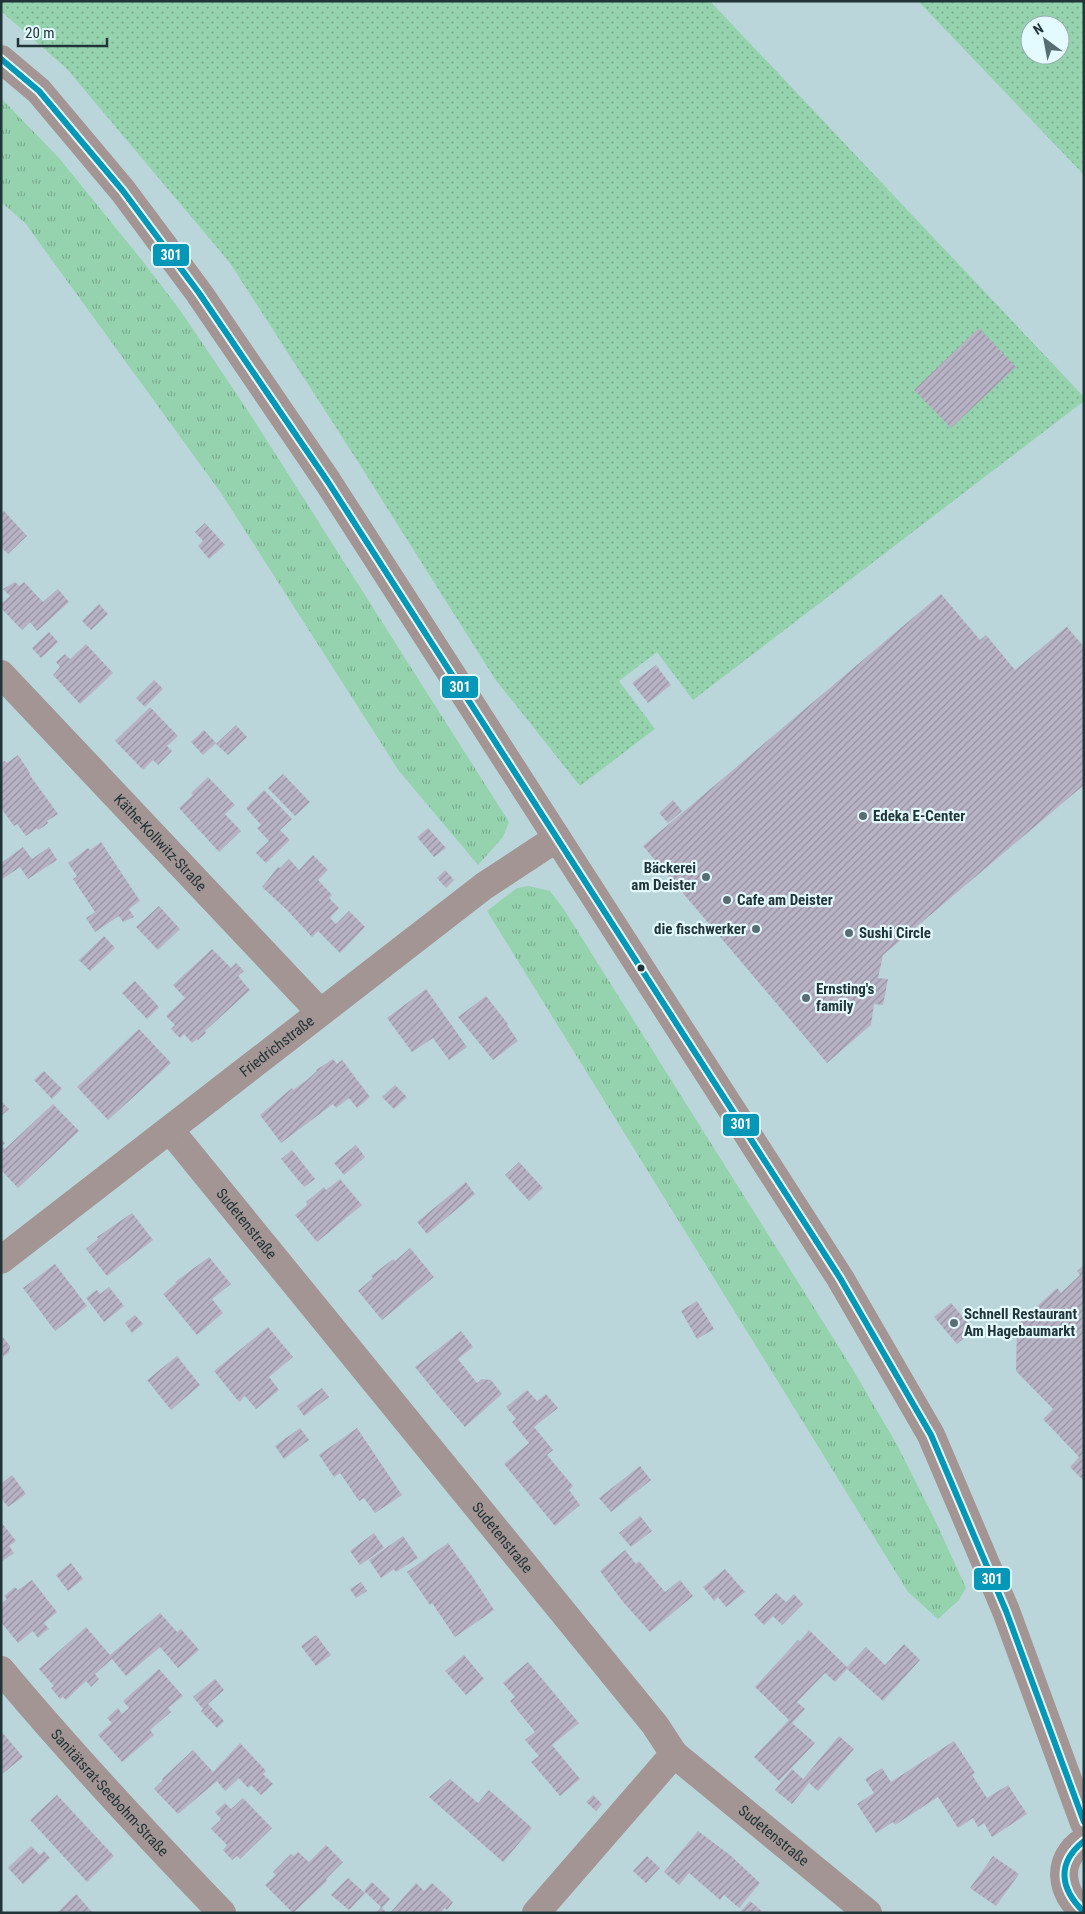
<svg xmlns="http://www.w3.org/2000/svg" width="1085" height="1914" viewBox="0 0 1085 1914" font-family="'Roboto Condensed',sans-serif">
<style>
.grass{fill:url(#grass-tufts)}
.park{fill:url(#park-dots);fill-rule:evenodd}
.building{fill:url(#building-hatch)}
.lines{fill:none;stroke-linecap:round;stroke-linejoin:round}
.minor{stroke:#a29594;stroke-width:28}
.bus-1-casing{stroke:#e3fbff;stroke-width:10}
.bus-1{stroke:#0597b8;stroke-width:6}
.poi-dot{fill:#576d71;stroke:#e3fbff;stroke-width:2}
.bus-dot{fill:#213438;stroke:#e3fbff;stroke-width:2}
.labels{text-anchor:middle;stroke-width:4.5;stroke-linejoin:round;paint-order:stroke}
.poi-label{font-size:15px;font-weight:bold;fill:#213438;stroke:#e3fbff;text-anchor:start}
.street-label{font-size:15px;fill:#213438;stroke:#e3fbff}
.line-badge{stroke:#e3fbff;stroke-width:2}
.badge-label{font-size:14px;text-anchor:middle;font-weight:bold;fill:#fff}
</style>
<defs>
<pattern id="grass-tufts" width="24" height="20" patternUnits="userSpaceOnUse" patternTransform="scale(1.25)"><rect width="24" height="20" fill="#95d3ae"/><path d="M3 7l-1-3M5 7V3M7 7l1-3M15 17l-1-3M17 17v-4M19 17l1-3" fill="none" stroke="#79ac8f"/></pattern>
<pattern id="park-dots" width="8" height="8" patternUnits="userSpaceOnUse" patternTransform="scale(1.25)"><rect width="8" height="8" fill="#95d3ae"/><path d="M2 2h.1M6 6h.1" fill="none" stroke="#79ac8f" stroke-width="1.8" stroke-linecap="round"/></pattern>
<pattern id="building-hatch" width="6" height="6" patternUnits="userSpaceOnUse" patternTransform="scale(1.25)"><rect width="6" height="6" fill="#b8b2c5"/><path d="M-1 1l2-2M0 6l6-6M5 7l2-2" fill="none" stroke="#9592a1"/></pattern>
</defs>
<rect width="100%" height="100%" fill="#bbd6da"/>
<!-- grass -->
<g class="grass">
<polygon points="1,98 59,158 141,259 180,310 252,417 509,822 503,837 478,865 399,771 221,493 25,223 1,202"/>
<polygon points="529,886 550,891 565,911 852,1368 896,1443 935,1520 966,1588 958,1601 938,1619 908,1592 487,911 517,888"/>
</g>
<!-- park -->
<g class="park">
<polygon points="1,1 710,1 1084,397 1084,401 693,700 657,652 619,681 655,729 580,786 495,679 360,465 230,263 67,69 1,11"/>
<path d="M918,1H1084V175ZM1030,25H1060V55H1030Z"/>
</g>
<!-- building -->
<g class="building">
<polygon points="979,328 1016,367 951,428 914,390"/>
<polygon points="4,511 27,536 8,554 1,547 1,513"/>
<polygon points="205,523 225,545 209,559 198,546 203,541 195,532"/>
<polygon points="15,582 19,586 24,582 43,602 58,589 69,602 37,631 30,622 22,630 1,608 1,604 10,596 3,589"/>
<polygon points="941,594 980,640 986,635 1015,670 1070,624 1067,627 1084,647 1084,785 883,955 878,978 888,979 883,1005 874,1004 871,1025 827,1063 643,846"/>
<polygon points="99,604 108,614 91,630 82,621"/>
<polygon points="49,632 58,642 41,658 32,648"/>
<polygon points="86,644 113,673 80,704 53,675 60,667 56,662 65,654 70,659"/>
<polygon points="656,665 671,685 648,703 632,683"/>
<polygon points="154,680 163,689 145,707 136,698"/>
<polygon points="150,707 178,736 167,746 172,751 158,765 153,760 143,770 115,741"/>
<polygon points="236,725 247,737 228,755 216,744"/>
<polygon points="204,730 216,743 203,755 191,742"/>
<polygon points="18,755 30,773 29,774 58,814 47,821 48,823 43,827 38,830 37,828 26,836 17,824 14,826 1,808 1,763 5,761 7,763"/>
<polygon points="283,774 310,802 295,816 268,788"/>
<polygon points="208,777 235,805 225,814 241,831 219,852 179,808 193,795 191,793"/>
<polygon points="264,790 292,819 280,830 290,840 266,863 256,853 269,841 257,828 261,825 246,808"/>
<polygon points="673,800 682,811 668,823 659,813"/>
<polygon points="428,828 446,848 434,857 417,837"/>
<polygon points="101,842 140,901 129,909 134,917 123,922 119,916 95,932 86,918 95,912 73,879 77,876 68,863 88,848 90,850"/>
<polygon points="23,847 32,859 49,847 57,860 28,879 20,867 1,880 1,863"/>
<polygon points="313,855 328,870 318,880 332,895 329,898 339,908 330,918 336,924 349,911 365,927 340,953 318,931 312,937 287,910 262,887 278,867 280,868 289,859 299,870"/>
<polygon points="445,870 454,880 446,888 437,878"/>
<polygon points="159,906 180,929 158,950 136,927"/>
<polygon points="104,936 115,948 90,971 79,960"/>
<polygon points="212,949 231,968 236,963 244,971 238,976 250,990 205,1031 206,1033 198,1040 197,1039 192,1043 184,1034 180,1038 171,1029 175,1025 166,1016 185,998 173,985"/>
<polygon points="135,981 159,1007 147,1019 122,993"/>
<polygon points="426,989 467,1047 449,1060 433,1038 412,1052 387,1018"/>
<polygon points="486,996 508,1024 507,1025 518,1041 493,1060 458,1017"/>
<polygon points="139,1029 171,1063 108,1120 77,1087"/>
<polygon points="333,1059 337,1064 342,1060 370,1097 357,1108 349,1098 336,1108 333,1104 281,1143 260,1115 292,1088 293,1090 307,1080 317,1071 316,1070"/>
<polygon points="44,1071 62,1089 52,1099 34,1080"/>
<polygon points="395,1085 407,1097 394,1109 382,1097"/>
<polygon points="1,1101 9,1109 1,1116"/>
<polygon points="53,1104 79,1131 18,1188 1,1170 1,1138 5,1143 2,1146 5,1149"/>
<polygon points="356,1145 365,1157 344,1175 334,1163"/>
<polygon points="292,1150 315,1179 304,1187 281,1159"/>
<polygon points="519,1162 543,1188 529,1201 505,1175"/>
<polygon points="340,1179 362,1205 317,1242 295,1215 307,1205 306,1202 324,1187 326,1190"/>
<polygon points="466,1182 475,1194 427,1234 417,1222"/>
<polygon points="132,1213 153,1240 107,1276 86,1249 98,1239 97,1237"/>
<polygon points="410,1248 434,1277 382,1320 358,1291 373,1278 371,1276 393,1259 395,1261"/>
<polygon points="209,1257 231,1284 212,1299 223,1313 197,1335 163,1294 176,1283 175,1282"/>
<polygon points="55,1264 87,1306 55,1331 23,1288"/>
<polygon points="1084,1265 1084,1481 1070,1467 1079,1457 1043,1419 1053,1409 1016,1371 1017,1325 1057,1288 1061,1293 1080,1275 1077,1271"/>
<polygon points="109,1287 124,1306 104,1322 86,1298 97,1290 100,1294"/>
<polygon points="697,1301 714,1329 697,1339 681,1311"/>
<polygon points="951,1303 974,1330 957,1344 934,1317"/>
<polygon points="135,1315 143,1324 132,1333 125,1323"/>
<polygon points="268,1327 293,1357 269,1377 279,1390 256,1409 245,1396 239,1402 214,1371"/>
<polygon points="461,1331 473,1347 458,1359 477,1383 482,1379 491,1380 502,1394 465,1427 440,1398 415,1367"/>
<polygon points="1,1335 10,1346 9,1352 3,1357"/>
<polygon points="177,1356 200,1385 171,1410 147,1380"/>
<polygon points="322,1388 329,1397 304,1416 297,1406"/>
<polygon points="527,1390 537,1401 546,1394 558,1408 534,1427 553,1450 547,1455 573,1486 569,1490 580,1505 555,1526 504,1464 529,1443 512,1422 516,1419 506,1407"/>
<polygon points="300,1428 309,1440 284,1459 275,1446"/>
<polygon points="357,1428 402,1495 375,1513 364,1498 359,1501 340,1473 334,1477 319,1455"/>
<polygon points="640,1466 651,1480 611,1512 599,1498"/>
<polygon points="12,1475 26,1494 8,1507 1,1498 1,1484"/>
<polygon points="640,1516 652,1531 631,1547 619,1533"/>
<polygon points="1,1522 16,1541 9,1546 14,1553 1,1562"/>
<polygon points="374,1533 384,1548 360,1565 350,1551"/>
<polygon points="403,1536 418,1558 396,1572 394,1569 381,1578 369,1560"/>
<polygon points="448,1543 472,1576 494,1610 455,1637 432,1603 430,1605 407,1572"/>
<polygon points="625,1550 636,1564 639,1561 665,1592 680,1580 693,1596 650,1632 623,1602 600,1571"/>
<polygon points="71,1563 83,1579 68,1591 56,1575"/>
<polygon points="725,1569 745,1592 726,1607 718,1597 714,1601 703,1587"/>
<polygon points="32,1580 57,1612 44,1623 49,1629 43,1633 38,1638 33,1631 18,1643 1,1622 1,1604 7,1599 4,1596 15,1587 18,1590"/>
<polygon points="361,1582 367,1591 356,1598 350,1589"/>
<polygon points="776,1593 786,1602 794,1594 803,1604 782,1625 773,1616 764,1625 754,1615"/>
<polygon points="160,1613 177,1632 181,1629 199,1650 178,1668 160,1647 126,1676 112,1659 95,1674 99,1679 91,1687 86,1681 66,1700 63,1697 60,1699 51,1688 54,1686 39,1669 86,1627 110,1655"/>
<polygon points="809,1630 847,1667 866,1647 885,1665 904,1644 920,1660 883,1701 847,1669 835,1682 825,1673 797,1702 805,1709 792,1723 815,1743 779,1781 754,1757 789,1720 755,1687 798,1640 800,1641"/>
<polygon points="316,1635 331,1655 316,1666 301,1646"/>
<polygon points="464,1655 484,1679 466,1695 445,1671"/>
<polygon points="528,1662 579,1723 552,1745 580,1779 560,1796 531,1762 539,1756 525,1740 535,1732 510,1701 515,1697 503,1683"/>
<polygon points="159,1669 183,1696 168,1708 171,1712 150,1730 154,1735 122,1762 98,1735 112,1723 107,1718 118,1708 122,1714 129,1708 123,1701"/>
<polygon points="215,1679 224,1690 208,1704 224,1721 217,1728 201,1711 203,1709 193,1697"/>
<polygon points="1,1731 23,1757 1,1775"/>
<polygon points="839,1736 854,1749 818,1791 809,1783 792,1804 775,1790 792,1769 803,1779"/>
<polygon points="954,1741 975,1773 972,1775 987,1798 1008,1785 1027,1814 992,1837 984,1823 978,1827 973,1818 958,1828 938,1797 895,1825 893,1822 876,1833 857,1804 874,1793 865,1779 882,1768 891,1782"/>
<polygon points="240,1743 266,1771 263,1774 273,1784 261,1795 251,1785 248,1788 239,1778 225,1791 217,1781 178,1814 154,1789 163,1780 162,1779 193,1750 213,1772"/>
<polygon points="450,1779 478,1803 489,1790 532,1828 503,1862 429,1797"/>
<polygon points="57,1795 114,1856 87,1882 30,1820"/>
<polygon points="593,1795 602,1804 596,1811 586,1802"/>
<polygon points="243,1798 272,1828 240,1859 237,1856 232,1860 223,1850 227,1845 211,1829 221,1819 215,1812 225,1803 231,1809"/>
<polygon points="698,1831 730,1855 760,1883 739,1908 724,1895 720,1900 689,1873 679,1885 664,1872"/>
<polygon points="326,1845 343,1862 326,1879 327,1881 293,1913 265,1885 276,1875 273,1872 291,1854 294,1856 298,1852 309,1862"/>
<polygon points="31,1846 40,1855 44,1851 50,1858 23,1884 8,1868"/>
<polygon points="647,1856 660,1868 646,1883 633,1871"/>
<polygon points="993,1856 1019,1874 996,1906 970,1888"/>
<polygon points="348,1878 365,1893 349,1910 331,1895"/>
<polygon points="372,1882 390,1899 382,1908 387,1913 376,1913 381,1907 364,1891"/>
<polygon points="416,1883 424,1891 432,1883 453,1902 447,1910 445,1908 440,1913 390,1913"/>
<polygon points="76,1894 93,1913 57,1913"/>
<polygon points="750,1901 764,1913 739,1913"/>
</g>
<g class="lines">
<!-- minor -->
<g class="minor">
<polyline points="1,59 39,91 123,191 199,293 328,482 840,1278 931,1435 1006,1611 1084,1823"/>
<path id="s1" d="M1,674L320,1012"/>
<path id="s2" d="M170,1130L655,1725L674,1754L868,1913"/>
<path id="s3" d="M1,1260L484,886L557,838"/>
<path id="s4" d="M1,1670C71,1754 146,1834 222,1913"/>
<path d="M1084,1841C1055,1859 1060,1893 1084,1912"/>
<polyline points="536,1913 674,1754"/>
</g>
<defs>
<g id="bus-1">
<polyline points="1,59 39,91 123,191 199,293 328,482 840,1278 931,1435 1006,1611 1084,1822"/>
<path d="M1084,1841C1056,1863 1060,1889 1084,1912"/>
</g>
</defs>
<!-- bus-1 casing -->
<use href="#bus-1" class="bus-1-casing"/>
<!-- bus-1 -->
<use href="#bus-1" class="bus-1"/>
</g>
<!-- markers -->
<g class="poi-dot">
<circle cx="863" cy="816" r="5"/>
<circle cx="706" cy="877" r="5"/>
<circle cx="727" cy="900" r="5"/>
<circle cx="756" cy="929" r="5"/>
<circle cx="849" cy="933" r="5"/>
<circle cx="806" cy="998" r="5"/>
<circle cx="954" cy="1323" r="5"/>
</g>
<circle class="bus-dot" cx="641" cy="968" r="4.5"/>
<g class="labels">
<!-- poi labels -->
<g class="poi-label">
<text x="873" y="821">Edeka E-Center</text>
<text x="696" y="873" text-anchor="end">Bäckerei<tspan x="696" dy="17">am Deister</tspan></text>
<text x="737" y="905">Cafe am Deister</text>
<text x="746" y="934" text-anchor="end">die fischwerker</text>
<text x="859" y="938">Sushi Circle</text>
<text x="816" y="994">Ernsting's<tspan x="816" dy="17">family</tspan></text>
<text x="964" y="1319">Schnell Restaurant<tspan x="964" dy="17">Am Hagebaumarkt</tspan></text>
</g>
<!-- street labels -->
<g class="street-label">
<text dy="5" stroke="none"><textPath href="#s1" startOffset="232">Käthe-Kollwitz-Straße</textPath></text>
<text dy="5" stroke="none"><textPath href="#s3" startOffset="349">Friedrichstraße</textPath></text>
<text dy="5" stroke="none"><textPath href="#s2" startOffset="121">Sudetenstraße</textPath></text>
<text dy="5" stroke="none"><textPath href="#s2" startOffset="526">Sudetenstraße</textPath></text>
<text dy="5" stroke="none"><textPath href="#s4" startOffset="164">Sanitätsrat-Seebohm-Straße</textPath></text>
<text dy="5" stroke="none"><textPath href="#s2" startOffset="931">Sudetenstraße</textPath></text>
</g>
</g>
<g class="line-badge">
<rect x="152" y="243" width="38" height="24" rx="5" fill="#0597b8"/>
<rect x="441" y="675" width="38" height="24" rx="5" fill="#0597b8"/>
<rect x="722" y="1113" width="38" height="24" rx="5" fill="#0597b8"/>
<rect x="973" y="1567" width="38" height="24" rx="5" fill="#0597b8"/>
</g>
<g class="badge-label">
<text x="171" y="260">301</text>
<text x="460" y="692">301</text>
<text x="741" y="1129">301</text>
<text x="992" y="1584">301</text>
</g>
<!-- border -->
<rect width="1085" height="1914" fill="none" stroke="#213438" stroke-width="5"/>
<!-- north arrow -->
<g transform="translate(1045 40) rotate(328)"><circle r="24" fill="#e3fbff" stroke="#95abaf"/>
<path d="M0-4L9 19L0 12L-9 19Z" fill="#576d71"/>
<text y="-8" font-size="14" font-weight="bold" text-anchor="middle" fill="#213438">N</text>
</g>
<!-- scale -->
<path d="M18 38v8h89v-8" fill="none" stroke="#213438" stroke-width="2.5"/>
<text x="25" y="38" font-size="15" fill="#213438" stroke="#e3fbff" stroke-width="4" paint-order="stroke">20 m</text>
</svg>
